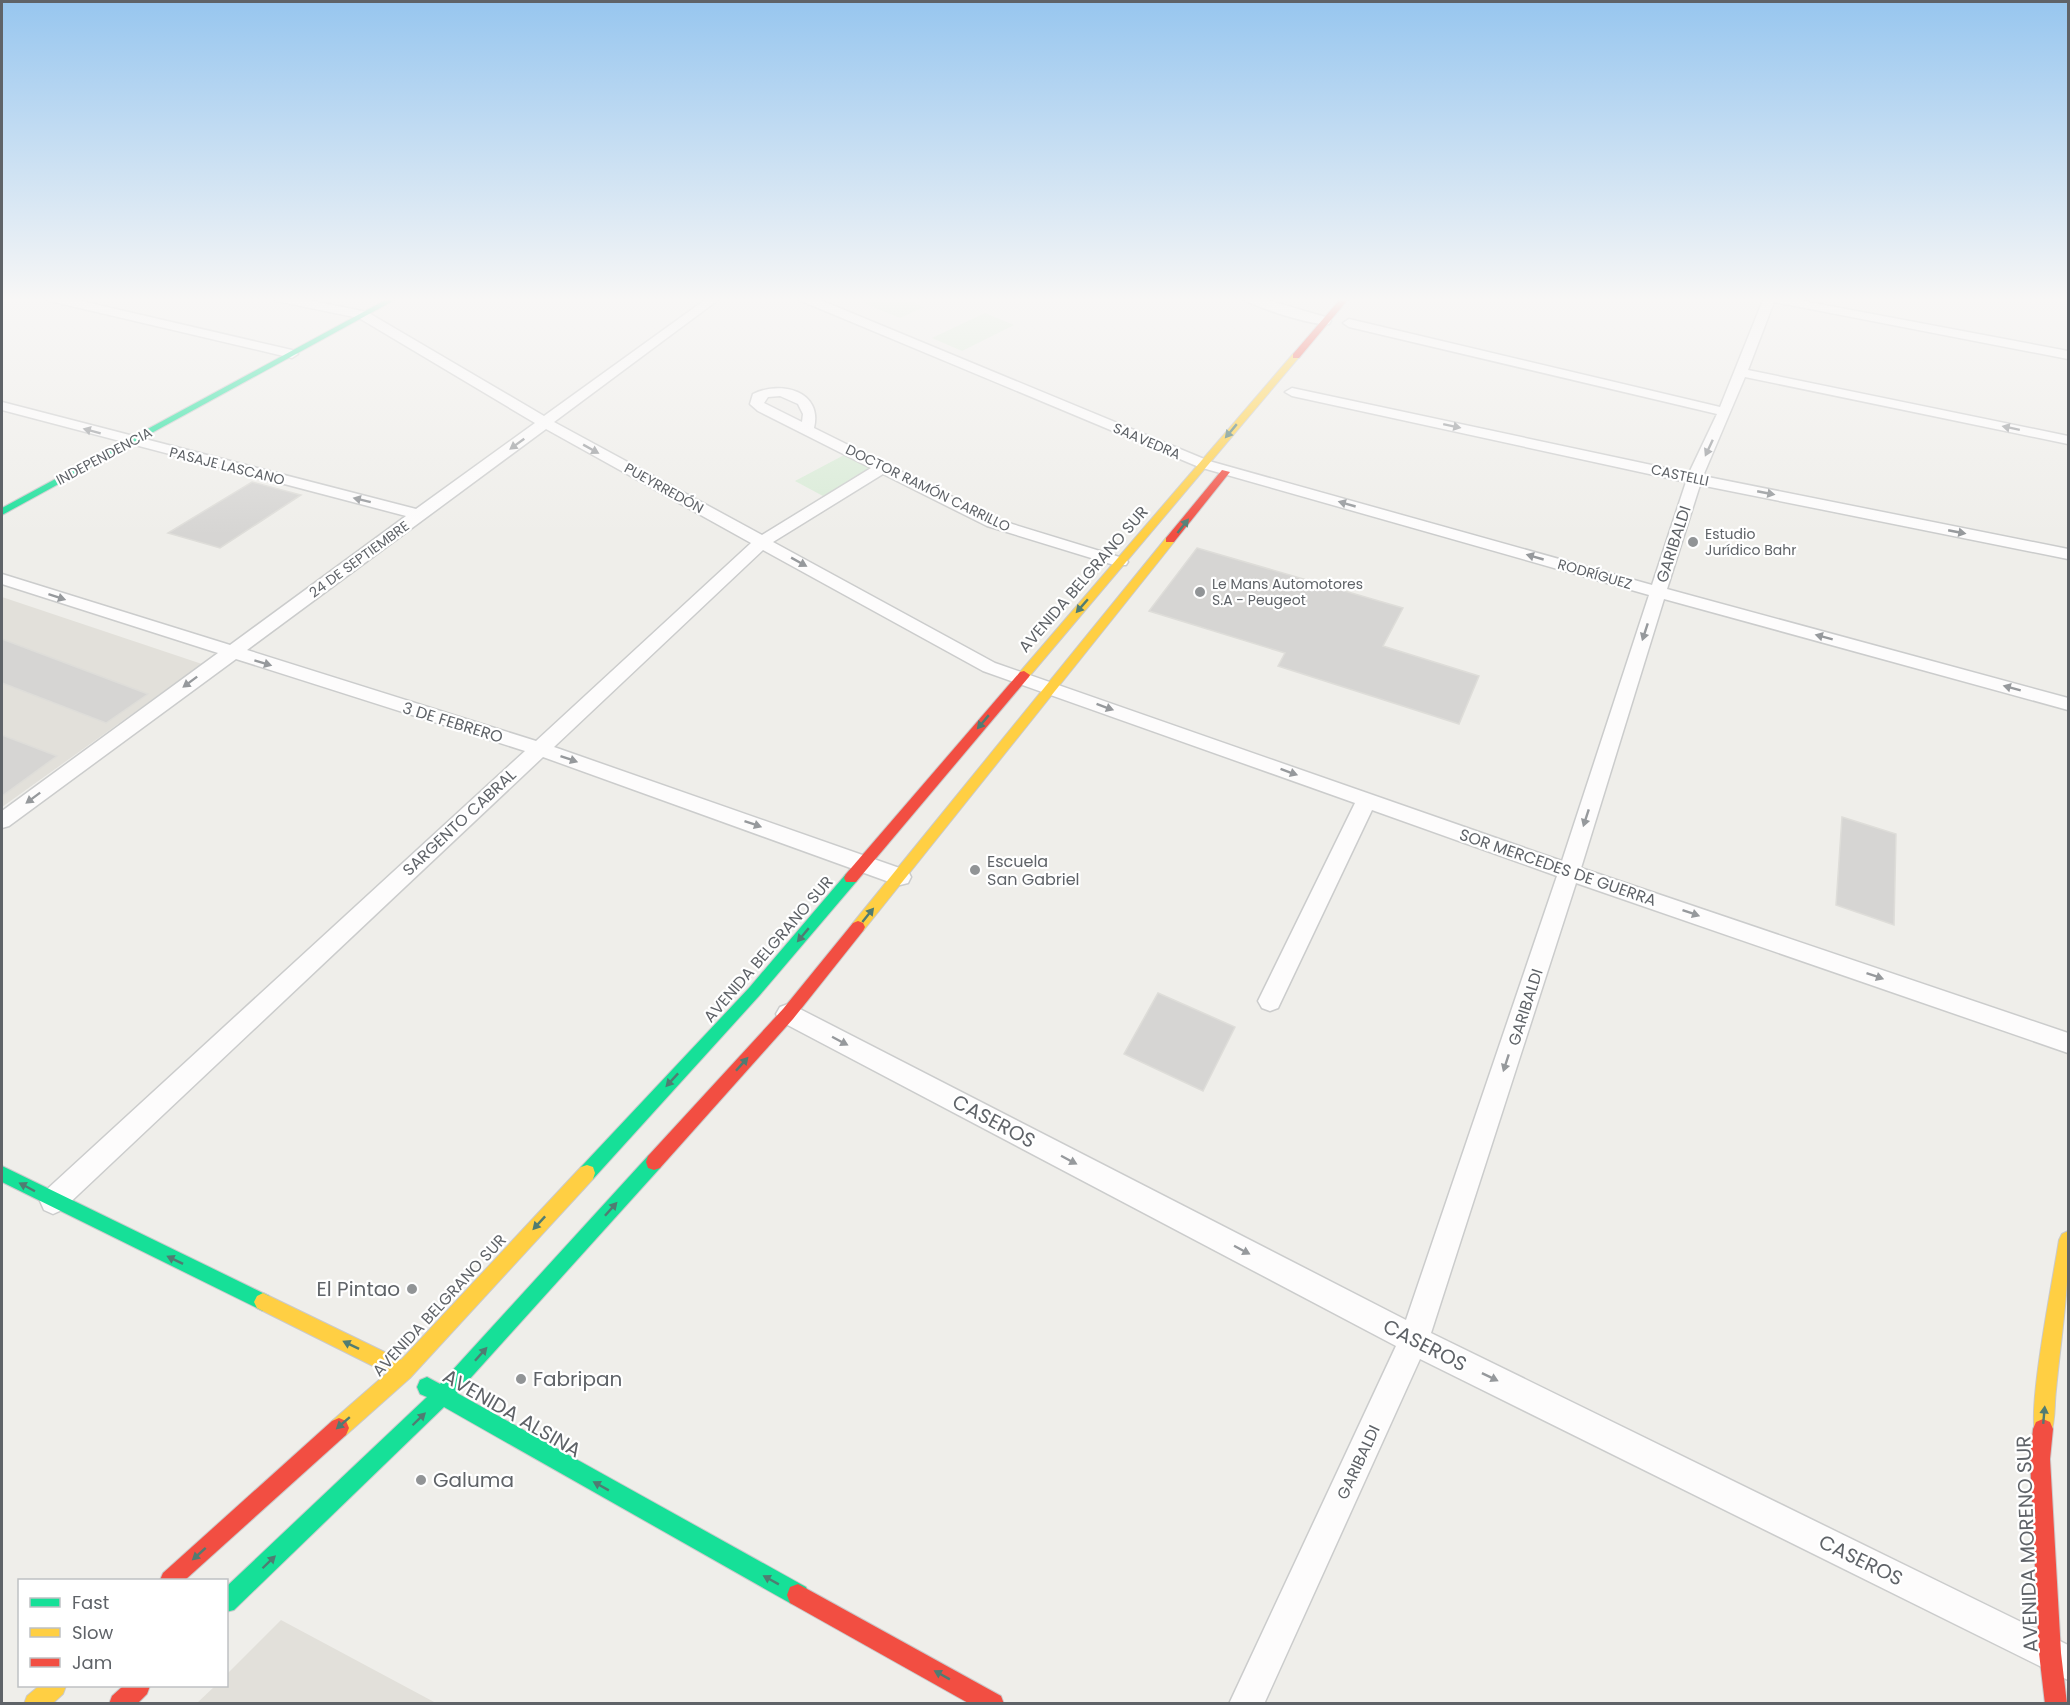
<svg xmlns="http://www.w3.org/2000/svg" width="2070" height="1705" viewBox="0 0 2070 1705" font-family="Poppins,sans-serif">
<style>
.education{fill:#e2e0da}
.green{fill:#d8ebd6}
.building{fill:#d6d5d3;stroke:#deddd9;stroke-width:1.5}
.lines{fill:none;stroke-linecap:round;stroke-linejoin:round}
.street-casing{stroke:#cbcccc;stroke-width:3}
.fast-casing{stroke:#cacacb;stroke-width:2}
.slow-casing{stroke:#cacacb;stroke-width:2}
.jam-casing{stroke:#cacacb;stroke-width:2}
.street{fill:#fdfcfc;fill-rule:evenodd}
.fast{fill:#16e098;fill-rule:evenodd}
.slow{fill:#ffcf43;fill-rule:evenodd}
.jam{fill:#f24e42;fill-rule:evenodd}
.oneway{fill:#96999c}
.oneway2{fill:#507c72}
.poi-dot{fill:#919496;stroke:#fff;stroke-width:2}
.labels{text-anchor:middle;stroke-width:4.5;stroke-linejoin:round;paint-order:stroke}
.far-street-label{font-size:14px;fill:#5f6368;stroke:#fff}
.far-poi-label{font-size:14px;fill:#5f6368;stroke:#fff;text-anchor:start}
.street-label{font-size:16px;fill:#5f6368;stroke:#fff}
.poi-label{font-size:16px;fill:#5f6368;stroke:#fff;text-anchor:start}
.near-street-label{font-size:20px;fill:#5f6368;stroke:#fff}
.near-poi-label{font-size:20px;fill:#5f6368;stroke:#fff;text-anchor:start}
</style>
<rect width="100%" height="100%" fill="#efeeea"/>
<!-- education -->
<g class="education">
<polygon points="2,597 202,664 2,807"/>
<polygon points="281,1620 436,1703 197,1703 215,1686 226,1686 227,1674"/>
</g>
<!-- green -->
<g class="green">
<polygon points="869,297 899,297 924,307 900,318 859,301"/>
<polygon points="985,313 1014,325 962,351 932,338"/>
<polygon points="846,454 874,468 823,496 795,481"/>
</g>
<!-- building -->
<g class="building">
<polygon points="252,482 301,495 220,548 168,533"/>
<polygon points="1197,548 1403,608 1383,646 1479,676 1459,724 1278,666 1285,653 1149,611"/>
<polygon points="2,639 148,694 106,723 2,683"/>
<polygon points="2,735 57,756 2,796"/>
<polygon points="1842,817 1896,834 1894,925 1836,905"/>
<polygon points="1158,993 1235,1027 1203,1091 1124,1054"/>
</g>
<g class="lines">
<defs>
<g id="street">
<polygon points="44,297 64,297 292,350 298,354 292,358 50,301"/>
<path d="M271,297H293L367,312L544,416L709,297H722L554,422L762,535L871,468L758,411L750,404L753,394C781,380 823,391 814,428L999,520L1126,559L1128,562L1126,565H1114L987,526L883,474L773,542L995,663L1562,861L1649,595L1199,467L799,300L797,297H813L1209,461L1652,585L1686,482L1292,396L1285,392L1292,388L1689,473L1717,414L1349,327L1343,323L1349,319L1720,407L1763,300L1759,297H1782L2068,351V359L1774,302L1748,370L2068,436V444L1745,377L1703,476L2068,549V559L1700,485L1667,589L2068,698V710L1664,599L1581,868L2068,1033V1053L1576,883L1431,1333L2068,1645V1680L1420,1359L1264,1704H1229L1396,1346L780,1021L776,1014L780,1007L788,1004L796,1007L1406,1320L1557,876L1372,810L1278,1008L1270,1011L1262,1008L1258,1001L1355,803L983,671L763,550L554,747L908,871L911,877L908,883L900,885L892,883L543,757L62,1210L53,1214L44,1210L40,1201L44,1192L525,751L236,659L9,826L2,828V811L218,653L2,584V574L230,645L406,516L2,410V402L416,509L535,423L359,318L277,301ZM780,396L798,404L803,414L802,422L764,403L768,397ZM546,429L751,543L536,741L247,650Z"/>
<path d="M1240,297H1257L1329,318L1331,321L1329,324C1316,327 1250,306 1240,297Z"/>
</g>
<g id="fast">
<polygon points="391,297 400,297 2,515 2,508"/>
<polygon points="851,873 856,874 858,878 856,882 759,996 593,1179 587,1181 581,1179 579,1173 581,1167 749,988 846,874"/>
<polygon points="654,1154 660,1156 662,1162 660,1168 457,1393 806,1587 809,1595 806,1603 798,1606 790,1603 444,1407 234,1610 226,1612 226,1587 427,1397 420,1394 417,1387 420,1380 427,1377 440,1384 648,1156"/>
<polygon points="2,1166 269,1296 272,1302 269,1308 263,1311 257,1308 2,1182"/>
</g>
<g id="slow">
<polygon points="1293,354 1300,356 1028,678 1020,678 1018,675 1020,672"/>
<polygon points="1170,537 1174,538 1174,542 863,931 853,931 851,927 853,923 1166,538"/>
<polygon points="587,1165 593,1167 595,1173 593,1179 410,1378 346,1435 339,1438 332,1435 329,1428 332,1421 387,1373 257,1308 254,1302 257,1296 263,1293 269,1296 401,1360 581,1167"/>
<path d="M2068,1231C2070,1284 2061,1337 2056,1390C2054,1405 2056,1422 2050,1436L2043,1439L2036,1436C2026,1412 2054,1274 2059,1240L2062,1234Z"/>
<polygon points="39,1686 66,1686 63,1694 52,1704 24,1704 27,1696"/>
</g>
<g id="jam">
<polygon points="1342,297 1350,297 1299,358 1293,358 1293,354"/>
<polygon points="1222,470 1230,472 1174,542 1166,542 1166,538"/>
<polygon points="1024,671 1030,675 1028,678 856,882 846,882 844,878 846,874 1020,672"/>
<polygon points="858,921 863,923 865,927 863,931 793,1019 660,1168 654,1170 648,1168 646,1162 648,1156 783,1009 853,923"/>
<polygon points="339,1418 346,1421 349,1428 346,1435 185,1580 160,1580 163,1573 332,1421"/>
<polygon points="2043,1419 2050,1422 2053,1429 2050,1459 2061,1653 2067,1704 2045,1704 2039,1653 2030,1459 2033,1429 2036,1422"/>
<polygon points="798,1584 1001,1696 1004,1704 970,1704 790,1603 787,1595 790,1587"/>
<polygon points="123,1686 150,1686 147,1694 137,1704 109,1704 112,1696"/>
</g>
</defs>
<!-- street casing -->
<use href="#street" class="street-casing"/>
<!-- fast casing -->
<use href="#fast" class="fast-casing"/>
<!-- slow casing -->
<use href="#slow" class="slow-casing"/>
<!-- jam casing -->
<use href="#jam" class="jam-casing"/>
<!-- street -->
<use href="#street" class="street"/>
<!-- fast -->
<use href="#fast" class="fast"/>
<!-- slow -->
<use href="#slow" class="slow"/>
<!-- jam -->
<use href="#jam" class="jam"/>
</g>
<!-- one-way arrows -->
<defs><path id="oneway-solid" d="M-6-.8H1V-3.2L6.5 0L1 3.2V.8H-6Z" transform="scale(1.5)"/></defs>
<g class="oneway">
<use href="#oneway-solid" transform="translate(1452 426) rotate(12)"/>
<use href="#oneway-solid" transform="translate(2011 428) rotate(-168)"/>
<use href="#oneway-solid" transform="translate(92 431) rotate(-165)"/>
<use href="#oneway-solid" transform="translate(517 444) rotate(144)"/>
<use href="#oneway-solid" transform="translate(1709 448) rotate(115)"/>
<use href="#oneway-solid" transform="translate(591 449) rotate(29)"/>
<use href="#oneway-solid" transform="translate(1766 493) rotate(11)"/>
<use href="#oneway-solid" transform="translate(362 500) rotate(-166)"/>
<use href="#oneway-solid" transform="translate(1347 504) rotate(-164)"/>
<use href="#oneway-solid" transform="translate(1957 532) rotate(11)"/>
<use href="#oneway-solid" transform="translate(1535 557) rotate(-164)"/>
<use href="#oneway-solid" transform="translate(799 562) rotate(29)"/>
<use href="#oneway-solid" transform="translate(57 597) rotate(18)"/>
<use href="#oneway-solid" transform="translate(1645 632) rotate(108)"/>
<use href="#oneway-solid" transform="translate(1824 637) rotate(-165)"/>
<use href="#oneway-solid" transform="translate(263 663) rotate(17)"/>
<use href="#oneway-solid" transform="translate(190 682) rotate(143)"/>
<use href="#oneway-solid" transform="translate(2012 688) rotate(-165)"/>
<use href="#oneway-solid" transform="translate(1105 707) rotate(20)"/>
<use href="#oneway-solid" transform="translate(569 759) rotate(19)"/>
<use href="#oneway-solid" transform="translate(1289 772) rotate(20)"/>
<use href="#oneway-solid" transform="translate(33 798) rotate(143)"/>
<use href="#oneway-solid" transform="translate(1586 818) rotate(108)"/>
<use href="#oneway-solid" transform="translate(753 824) rotate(19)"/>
<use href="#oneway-solid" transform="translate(1691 913) rotate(19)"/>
<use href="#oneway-solid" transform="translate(1875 976) rotate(19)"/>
<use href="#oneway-solid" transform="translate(840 1041) rotate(28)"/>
<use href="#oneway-solid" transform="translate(1506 1063) rotate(108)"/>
<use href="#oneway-solid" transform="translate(1069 1160) rotate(28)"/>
<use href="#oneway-solid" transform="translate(1242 1250) rotate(28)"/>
<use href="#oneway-solid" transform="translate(1490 1377) rotate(26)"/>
</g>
<g class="oneway2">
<use href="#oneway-solid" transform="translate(1231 431) rotate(130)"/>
<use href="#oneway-solid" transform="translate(1183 526) rotate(-52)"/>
<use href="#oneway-solid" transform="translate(1082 606) rotate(131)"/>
<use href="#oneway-solid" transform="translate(983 722) rotate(130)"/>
<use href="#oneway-solid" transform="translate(868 915) rotate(-51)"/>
<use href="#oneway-solid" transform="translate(803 935) rotate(130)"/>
<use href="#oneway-solid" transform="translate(742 1064) rotate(-48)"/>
<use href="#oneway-solid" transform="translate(672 1080) rotate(133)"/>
<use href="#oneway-solid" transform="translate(27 1187) rotate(-152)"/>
<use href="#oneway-solid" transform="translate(611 1209) rotate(-48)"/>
<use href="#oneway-solid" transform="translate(539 1223) rotate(133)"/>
<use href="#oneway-solid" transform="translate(175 1260) rotate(-154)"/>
<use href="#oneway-solid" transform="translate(351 1345) rotate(-154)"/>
<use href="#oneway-solid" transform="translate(481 1354) rotate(-48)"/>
<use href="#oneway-solid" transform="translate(2044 1415) rotate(-85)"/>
<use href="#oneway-solid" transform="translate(419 1419) rotate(-44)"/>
<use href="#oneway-solid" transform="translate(343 1423) rotate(139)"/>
<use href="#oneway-solid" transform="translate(601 1486) rotate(-151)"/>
<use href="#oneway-solid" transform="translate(199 1554) rotate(138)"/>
<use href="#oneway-solid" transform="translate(269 1562) rotate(-44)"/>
<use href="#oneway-solid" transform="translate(771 1580) rotate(-151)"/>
<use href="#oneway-solid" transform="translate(942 1675) rotate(-151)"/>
</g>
<!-- sky -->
<linearGradient id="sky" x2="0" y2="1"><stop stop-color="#97c6ef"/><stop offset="0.56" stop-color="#f8f7f6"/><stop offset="1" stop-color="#f8f7f6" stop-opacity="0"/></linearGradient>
<rect width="2070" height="535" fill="url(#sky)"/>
<!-- markers -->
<g class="poi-dot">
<circle cx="1693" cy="542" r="6"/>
<circle cx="1200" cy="592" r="6"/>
<circle cx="975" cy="870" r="6"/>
<circle cx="412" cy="1289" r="6"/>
<circle cx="521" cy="1379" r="6"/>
<circle cx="421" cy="1480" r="6"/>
</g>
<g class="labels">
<!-- far-street labels -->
<g class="far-street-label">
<text transform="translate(1147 441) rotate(23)" y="5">SAAVEDRA</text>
<text transform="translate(104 456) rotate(-28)" y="5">INDEPENDENCIA</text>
<text transform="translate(227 466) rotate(14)" y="5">PASAJE LASCANO</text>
<text transform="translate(1680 475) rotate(12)" y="5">CASTELLI</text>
<text transform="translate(664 488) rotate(29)" y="5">PUEYRREDÓN</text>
<text transform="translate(928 488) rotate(26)" y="5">DOCTOR RAMÓN CARRILLO</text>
<text transform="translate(359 559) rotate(-36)" y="5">24 DE SEPTIEMBRE</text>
<text transform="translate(1595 574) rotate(16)" y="5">RODRÍGUEZ</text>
</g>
<!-- far-poi labels -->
<g class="far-poi-label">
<text x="1705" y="539">Estudio<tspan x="1705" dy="16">Jurídico Bahr</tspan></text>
<text x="1212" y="589">Le Mans Automotores<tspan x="1212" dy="16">S.A - Peugeot</tspan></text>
</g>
<!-- street labels -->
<g class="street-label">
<text transform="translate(1673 544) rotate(-72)" y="6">GARIBALDI</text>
<text transform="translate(1083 579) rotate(-49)" y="6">AVENIDA BELGRANO SUR</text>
<text transform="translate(453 722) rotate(17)" y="6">3 DE FEBRERO</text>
<text transform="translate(459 822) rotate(-43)" y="6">SARGENTO CABRAL</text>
<text transform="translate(1558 867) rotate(19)" y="6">SOR MERCEDES DE GUERRA</text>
<text transform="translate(768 949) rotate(-49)" y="6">AVENIDA BELGRANO SUR</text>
<text transform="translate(1525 1007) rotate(-72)" y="6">GARIBALDI</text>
<text transform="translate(439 1305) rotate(-47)" y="6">AVENIDA BELGRANO SUR</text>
<text transform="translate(1358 1462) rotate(-65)" y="6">GARIBALDI</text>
</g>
<!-- poi labels -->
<g class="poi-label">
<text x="987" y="867">Escuela<tspan x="987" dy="18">San Gabriel</tspan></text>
</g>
<!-- near-street labels -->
<g class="near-street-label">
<text transform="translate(994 1121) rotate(28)" y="7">CASEROS</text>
<text transform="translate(1425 1345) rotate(27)" y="7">CASEROS</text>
<text transform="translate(512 1413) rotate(30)" y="7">AVENIDA ALSINA</text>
<text transform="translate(2027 1544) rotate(-92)" y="7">AVENIDA MORENO SUR</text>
<text transform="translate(1861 1560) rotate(26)" y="7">CASEROS</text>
</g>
<!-- near-poi labels -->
<g class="near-poi-label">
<text x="400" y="1296" text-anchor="end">El Pintao</text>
<text x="533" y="1386">Fabripan</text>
<text x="433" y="1487">Galuma</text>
</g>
</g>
<!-- border -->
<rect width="2070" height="1705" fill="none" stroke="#5f6368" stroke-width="6"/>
<!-- legend -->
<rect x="18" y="1579" width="210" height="108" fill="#ffffff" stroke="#bfc1c3" stroke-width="1.5"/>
<rect x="30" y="1598" width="30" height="9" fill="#16e098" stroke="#bfc1c3" stroke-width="1.5"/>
<text x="72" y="1609" font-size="18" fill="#5f6368">Fast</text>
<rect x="30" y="1628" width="30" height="9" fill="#ffcf43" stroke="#bfc1c3" stroke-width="1.5"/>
<text x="72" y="1639" font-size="18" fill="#5f6368">Slow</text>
<rect x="30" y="1658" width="30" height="9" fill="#f24e42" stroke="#bfc1c3" stroke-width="1.5"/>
<text x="72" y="1669" font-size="18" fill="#5f6368">Jam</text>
</svg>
